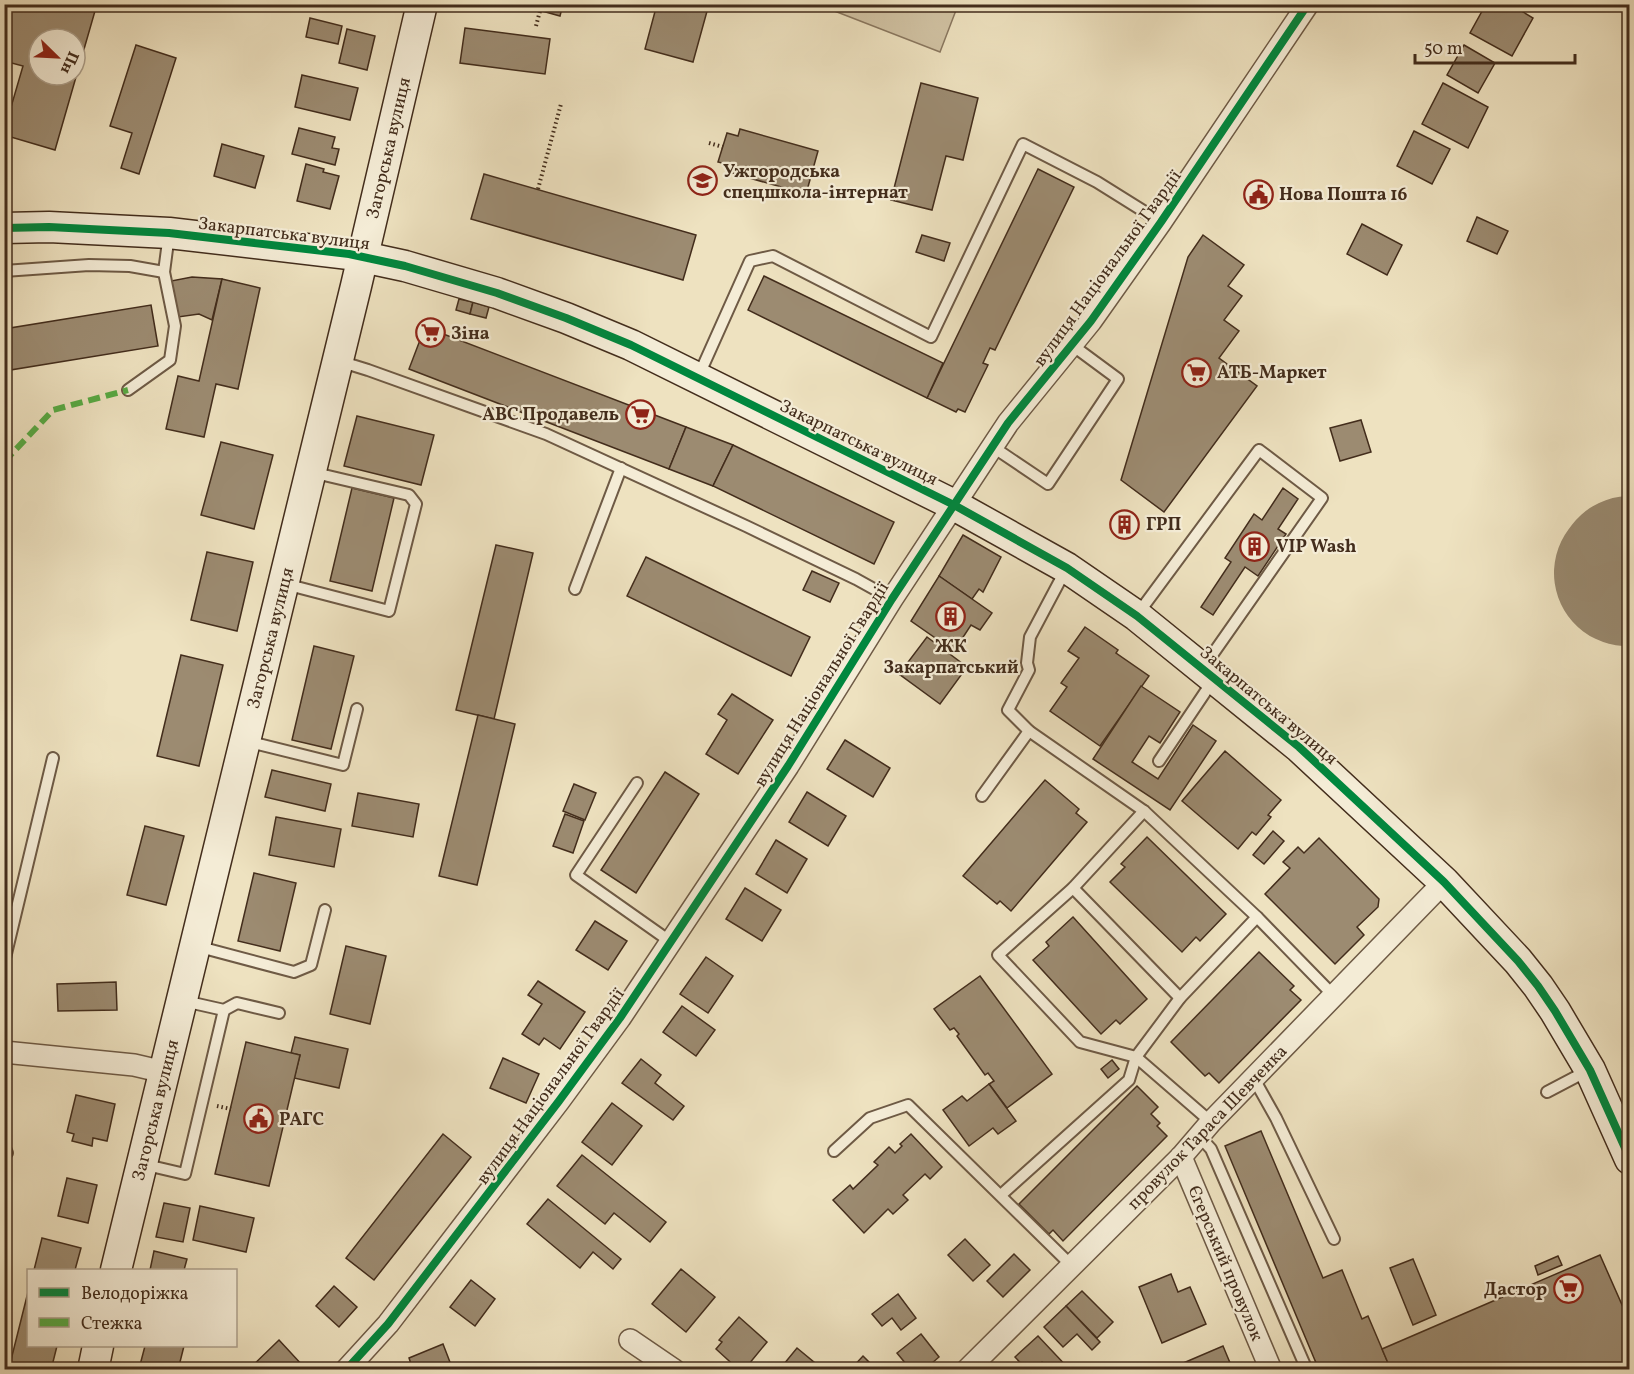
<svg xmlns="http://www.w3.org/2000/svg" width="1634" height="1374" viewBox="0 0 1634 1374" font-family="Vollkorn,serif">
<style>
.green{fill:#d1c3a4;stroke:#8a7860;stroke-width:1.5}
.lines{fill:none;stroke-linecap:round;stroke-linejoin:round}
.runway{stroke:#98886e;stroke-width:146}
.building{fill:#9c8b71;stroke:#432d1c;stroke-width:1.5;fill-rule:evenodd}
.lane-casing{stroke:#6e5a45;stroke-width:14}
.street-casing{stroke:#6e5a45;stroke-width:24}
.secondary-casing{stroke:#432d1c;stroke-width:33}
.path{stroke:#432d1c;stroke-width:4;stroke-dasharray:1.5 3;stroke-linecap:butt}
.lane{stroke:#f4ecd6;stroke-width:10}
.street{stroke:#f4ecd6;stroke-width:21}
.secondary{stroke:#f4ecd6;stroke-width:30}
.quiet{stroke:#56ab43;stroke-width:6;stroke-dasharray:12 6;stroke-linecap:butt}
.cycleway-casing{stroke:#f4ecd6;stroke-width:11}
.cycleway{stroke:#00873e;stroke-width:8}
.labels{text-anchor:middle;stroke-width:4.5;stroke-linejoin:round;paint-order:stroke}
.street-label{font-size:18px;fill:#432d1c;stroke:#f4ecd6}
.poi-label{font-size:18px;font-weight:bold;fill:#432d1c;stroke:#f4ecd6;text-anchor:start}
</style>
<rect width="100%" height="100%" fill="#eee2c0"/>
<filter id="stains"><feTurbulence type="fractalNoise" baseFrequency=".00333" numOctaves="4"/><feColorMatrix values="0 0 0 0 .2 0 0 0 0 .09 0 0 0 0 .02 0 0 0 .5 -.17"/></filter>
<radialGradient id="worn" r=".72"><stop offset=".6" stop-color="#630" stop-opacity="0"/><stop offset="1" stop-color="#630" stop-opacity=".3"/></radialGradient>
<!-- green -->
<polygon class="green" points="819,5 958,5 940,52"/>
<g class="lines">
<!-- runway -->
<polyline class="runway" points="1627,573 1630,569"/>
</g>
<!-- building -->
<g class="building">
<path d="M4,4H97L55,150L4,135V131L23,66L4,61ZM39,39H75V75H39Z"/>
<polygon points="517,4 563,4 560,16"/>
<polygon points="657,4 709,4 693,62 645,49"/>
<polygon points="1486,4 1510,4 1533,18 1512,56 1470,33"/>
<polygon points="310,18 342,26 338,44 306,37"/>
<polygon points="465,28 550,39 545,74 460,63"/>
<polygon points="347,29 375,36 367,70 339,63"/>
<polygon points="136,45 176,58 139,174 121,168 132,133 110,126"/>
<polygon points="1464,45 1495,63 1478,93 1447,75"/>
<polygon points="302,75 358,88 350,120 295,107"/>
<polygon points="921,83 978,98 963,160 946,156 932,210 891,200"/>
<polygon points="1443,83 1488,107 1468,148 1422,124"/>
<polygon points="299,128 335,137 332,148 339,149 335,165 292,154"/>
<polygon points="740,129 818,151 806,194 728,172 730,165 718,162 727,133 738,136"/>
<polygon points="1414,131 1450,149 1432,184 1397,166"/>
<polygon points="222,144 264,156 255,188 214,176"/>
<polygon points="306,164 324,169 323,172 339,176 330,209 297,201"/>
<polygon points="1038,169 1074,187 995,350 990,348 983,363 988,365 965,412 958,409 956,412 927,398"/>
<polygon points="484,174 696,235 683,280 471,219"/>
<polygon points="1477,217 1508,231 1497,254 1467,241"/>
<polygon points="1362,224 1402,245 1387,275 1347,254"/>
<polygon points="922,235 950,243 944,261 916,252"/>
<polygon points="1203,235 1244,265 1228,286 1242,296 1224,320 1239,331 1219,358 1257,386 1164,512 1121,480 1188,257"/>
<polygon points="764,276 943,363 927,398 748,310"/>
<polygon points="192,277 222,279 212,320 199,314 178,317 171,281"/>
<polygon points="222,279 260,288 238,389 216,384 204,437 166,429 178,376 199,381"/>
<polygon points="459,299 473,302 470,314 456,310"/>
<polygon points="473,302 489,307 486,318 470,314"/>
<polygon points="151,305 158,346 4,371 4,329"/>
<polygon points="425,327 686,427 669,469 409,369"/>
<polygon points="357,416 434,435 421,485 344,466"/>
<polygon points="1361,420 1371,452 1340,461 1330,428"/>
<polygon points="686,427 733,445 713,486 669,469"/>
<polygon points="221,442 273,455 254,529 201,515"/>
<polygon points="733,445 894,522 874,564 713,486"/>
<polygon points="352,488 394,498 372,591 330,581"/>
<polygon points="1283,488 1298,499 1278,529 1286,534 1258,576 1245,567 1213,615 1201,607 1231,562 1225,558 1254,514 1262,520"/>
<polygon points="1120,513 1137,524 1131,534 1114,524"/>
<polygon points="963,535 1001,557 983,592 979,589 972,599 939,576"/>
<polygon points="496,545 533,553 494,719 456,710"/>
<polygon points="207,552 253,562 237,631 191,620"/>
<polygon points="646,557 810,637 791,676 627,596"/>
<polygon points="812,571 839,583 830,602 803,590"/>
<polygon points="939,576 992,613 980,630 971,625 954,651 911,621"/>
<polygon points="1085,627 1118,650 1116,653 1149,676 1100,746 1050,711 1067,687 1061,683 1079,658 1068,651"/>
<polygon points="927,637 967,667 940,704 899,674"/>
<polygon points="314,646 354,656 331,749 292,740"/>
<polygon points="181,655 223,665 199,766 157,756"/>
<polygon points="1141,686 1180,712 1160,743 1149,736 1132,762 1158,779 1193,725 1216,741 1170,810 1093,759"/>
<polygon points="732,694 773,720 738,774 706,754 727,720 718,714"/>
<polygon points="478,715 515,724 477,885 439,876"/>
<polygon points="845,740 890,768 873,797 827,769"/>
<polygon points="1225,751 1281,800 1268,815 1271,817 1256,835 1252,832 1238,849 1182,801"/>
<polygon points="272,770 331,784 325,811 265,797"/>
<polygon points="665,772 699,794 636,893 601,870"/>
<polygon points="1045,780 1079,809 1076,813 1087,822 1011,911 1000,901 997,904 963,876"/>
<polygon points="574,784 596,793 585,820 563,811"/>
<polygon points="807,792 846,816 828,846 789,822"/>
<polygon points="358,793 419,804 413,837 352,826"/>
<polygon points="565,814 584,821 573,853 553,846"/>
<polygon points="276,817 341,829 334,867 269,855"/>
<polygon points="145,826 184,836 166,905 127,895"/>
<polygon points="1273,831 1284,841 1264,864 1253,855"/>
<polygon points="1147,837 1226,914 1200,941 1196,937 1182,952 1110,882 1125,867 1121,864"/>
<polygon points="1319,838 1379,899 1378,907 1357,927 1364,935 1335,964 1265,894 1290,868 1283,862 1298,847 1304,853"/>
<polygon points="776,840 807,859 787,893 756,874"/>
<polygon points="254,873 296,883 280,951 238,941"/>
<polygon points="745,888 781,910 762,941 726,919"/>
<polygon points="1073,917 1147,999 1120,1024 1116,1020 1101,1034 1033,960 1049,946 1046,942"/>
<polygon points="595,921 627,941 608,970 576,950"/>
<polygon points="346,946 386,956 370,1024 330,1014"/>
<polygon points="1259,952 1294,986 1290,990 1301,1000 1219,1083 1209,1073 1205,1076 1171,1042"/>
<polygon points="706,957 733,976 708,1013 680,994"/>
<polygon points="980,976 1052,1074 1007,1108 989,1084 994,1081 988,1073 985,1075 957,1036 959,1034 954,1028 950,1030 934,1009"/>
<polygon points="538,981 585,1012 560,1049 544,1038 539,1045 522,1034 542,1004 528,995"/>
<polygon points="116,982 117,1010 58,1011 57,984"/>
<polygon points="682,1006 715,1030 696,1056 663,1032"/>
<polygon points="295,1037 348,1049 339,1088 294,1078 300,1055 291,1053"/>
<polygon points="246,1042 300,1055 269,1186 215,1174"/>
<polygon points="503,1058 539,1074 526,1103 490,1088"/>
<polygon points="641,1059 661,1075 655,1083 684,1106 673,1120 622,1083"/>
<polygon points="1112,1060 1119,1069 1108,1078 1101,1069"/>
<polygon points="989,1084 1016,1121 998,1134 993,1128 969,1146 943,1110 962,1096 967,1101"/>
<polygon points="1137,1086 1158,1107 1151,1114 1160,1123 1157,1126 1167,1136 1063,1241 1053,1230 1049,1234 1019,1204"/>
<polygon points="76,1095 115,1104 107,1141 93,1138 92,1146 72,1141 74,1134 67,1132"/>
<polygon points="612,1103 642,1126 612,1165 582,1142"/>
<polygon points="1261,1131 1323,1278 1342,1270 1362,1319 1368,1316 1391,1370 1319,1370 1225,1146"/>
<polygon points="443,1134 471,1157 374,1280 346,1258"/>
<polygon points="911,1134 942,1167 930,1179 925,1174 903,1195 908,1200 893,1214 888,1209 864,1233 833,1200 850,1185 853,1189 878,1165 874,1162 889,1147 895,1153 902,1146 900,1144"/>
<polygon points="582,1155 666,1222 650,1242 614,1213 605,1224 557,1186"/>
<polygon points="67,1178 97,1185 88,1223 58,1216"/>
<polygon points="548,1199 621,1259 613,1269 593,1252 580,1268 527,1224"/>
<polygon points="164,1203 190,1208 183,1242 156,1237"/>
<polygon points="200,1206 254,1218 246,1252 193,1240"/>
<polygon points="42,1238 81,1248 75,1270 34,1270"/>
<polygon points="965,1239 990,1265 973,1281 948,1255"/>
<polygon points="154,1251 187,1259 184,1270 150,1270"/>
<polygon points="1014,1254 1030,1270 1003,1297 987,1281"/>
<polygon points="1600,1255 1630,1323 1630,1370 1391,1370 1382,1349"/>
<polygon points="1558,1256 1562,1265 1538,1275 1535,1266"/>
<polygon points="1413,1259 1436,1315 1413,1325 1390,1268"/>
<polygon points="681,1269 715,1297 686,1332 652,1304"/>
<polygon points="1171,1274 1178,1292 1190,1287 1206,1324 1162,1343 1139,1287"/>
<polygon points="471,1280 495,1299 475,1326 450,1307"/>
<polygon points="334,1286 357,1307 339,1327 316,1306"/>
<polygon points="1082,1291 1113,1322 1097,1338 1066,1306"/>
<polygon points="28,1292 28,1346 57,1346 51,1370 9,1368"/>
<polygon points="898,1294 916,1318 901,1330 892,1318 882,1326 872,1314"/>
<polygon points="1066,1306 1100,1342 1092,1350 1077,1334 1063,1347 1044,1327"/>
<polygon points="739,1317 767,1342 744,1370 739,1370 716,1349 722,1342 719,1340"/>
<polygon points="921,1334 939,1357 924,1370 911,1370 897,1353"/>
<polygon points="1038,1336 1070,1370 1049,1370 1042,1362 1034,1370 1027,1370 1015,1357"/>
<polygon points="279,1340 304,1367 302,1370 248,1370"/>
<polygon points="443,1344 453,1370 413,1370 409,1358"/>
<polygon points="145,1346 184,1346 178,1370 159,1370 140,1365"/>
<polygon points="1223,1346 1233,1370 1175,1370 1174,1367"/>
<polygon points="797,1348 815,1363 810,1370 779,1370"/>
<polygon points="863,1356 877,1370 850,1370"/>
</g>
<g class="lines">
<defs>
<g id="lane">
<polyline points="4,271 89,265 130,266 164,272"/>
<polyline points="339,361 368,370 546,434 746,526 856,579 892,599"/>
<polyline points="699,375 750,261 773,256 931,337 1023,144 1097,182 1161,222"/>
<polyline points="128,390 170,360 175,326 164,272 169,234"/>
<polyline points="993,447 1048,484 1118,379 1072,345"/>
<polyline points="1065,571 1030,637 1027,663 1029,670 1008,710 1029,731 1144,811 1257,917 1334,996"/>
<polyline points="285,584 389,611 416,504 409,495 311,472"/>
<polyline points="575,589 621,468"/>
<polyline points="1137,615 1259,450 1322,498 1203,668"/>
<polyline points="246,741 343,765 357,709"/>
<polyline points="1159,761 1214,679"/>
<polyline points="637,783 576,875 671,942"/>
<polyline points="982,796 1029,731"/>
<polyline points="1144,811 1073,888 998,955 1080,1042 1136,1057 1211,1122"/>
<polyline points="1073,888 1180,998"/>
<polyline points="196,946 294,972 311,965 325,910"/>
<polyline points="4,962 53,758"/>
<polyline points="184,1001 224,1010 237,1003 279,1013"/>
<polyline points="1252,1080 1258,1086 1276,1118 1334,1239"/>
<polyline points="1547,1092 1587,1071"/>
<polyline points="1199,1136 1211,1149 1307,1370"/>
<polyline points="4,1146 7,1153 4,1154"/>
<polyline points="834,1151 870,1118 908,1105 1072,1266"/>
<polyline points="142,1164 185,1174 224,1010"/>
<polyline points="1001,1195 1129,1080 1136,1057 1180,998 1257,917"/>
</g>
<g id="street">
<polyline points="4,1052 134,1065 164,1072"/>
<polyline points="1181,1157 1271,1370"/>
<polyline points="630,1340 674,1370"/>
<polyline points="346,1370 388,1324 559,1101 620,1018 788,766 892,599 1008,423 1091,321 1161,222 1308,4"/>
<polyline points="967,1370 1181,1157 1211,1122 1444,882"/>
</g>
<g id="secondary">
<polyline points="4,228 49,227 169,233 349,254 405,266 497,293 566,318 631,345 954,505 1067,568 1137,616 1299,747 1444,882 1518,961 1538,986 1555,1011 1590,1070 1630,1159"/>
<polyline points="116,1270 356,286 422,4"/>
<polyline points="93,1370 98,1346"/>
</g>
</defs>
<!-- lane casing -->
<use href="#lane" class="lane-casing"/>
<!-- street casing -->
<use href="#street" class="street-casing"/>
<!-- secondary casing -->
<use href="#secondary" class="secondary-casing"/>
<!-- path -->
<g class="path">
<polyline points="536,26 540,11"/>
<polyline points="709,143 723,147"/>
<polyline points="538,189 561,104"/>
<polyline points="217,1106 231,1109"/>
</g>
<!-- lane -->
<use href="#lane" class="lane"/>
<!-- street -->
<use href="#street" class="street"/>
<!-- secondary -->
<use href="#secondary" class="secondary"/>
<!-- quiet -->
<polyline class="quiet" points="4,462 53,410 128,390"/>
<defs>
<g id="cycleway">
<polyline points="4,228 49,227 169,233 349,254 405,266 497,293 566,318 631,345 954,505 1067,568 1137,616 1299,747 1444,882 1518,961 1538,986 1555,1011 1590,1070 1630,1159"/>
<polyline points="346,1370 388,1324 559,1101 620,1018 788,766 892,599 1008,423 1091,321 1161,222 1308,4"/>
</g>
</defs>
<!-- cycleway casing -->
<use href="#cycleway" class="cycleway-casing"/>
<!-- cycleway -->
<use href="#cycleway" class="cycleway"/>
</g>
<!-- icons -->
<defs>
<symbol id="school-ring" viewBox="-11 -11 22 22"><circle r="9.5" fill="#f4ecd6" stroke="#8f2418" stroke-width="1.5"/><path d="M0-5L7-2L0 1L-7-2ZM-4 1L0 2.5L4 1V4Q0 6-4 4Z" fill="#8f2418"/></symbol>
<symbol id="civic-ring" viewBox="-11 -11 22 22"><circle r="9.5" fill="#f4ecd6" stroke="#8f2418" stroke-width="1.5"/><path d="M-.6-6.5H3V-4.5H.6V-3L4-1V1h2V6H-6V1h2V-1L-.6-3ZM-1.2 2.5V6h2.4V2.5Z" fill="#8f2418"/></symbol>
<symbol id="supermarket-ring" viewBox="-11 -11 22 22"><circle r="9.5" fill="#f4ecd6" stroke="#8f2418" stroke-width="1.5"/><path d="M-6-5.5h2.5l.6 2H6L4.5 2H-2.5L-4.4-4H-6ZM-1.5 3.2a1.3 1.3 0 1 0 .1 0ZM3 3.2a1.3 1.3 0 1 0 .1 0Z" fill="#8f2418"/></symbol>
<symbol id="building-ring" viewBox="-11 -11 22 22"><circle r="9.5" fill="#f4ecd6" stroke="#8f2418" stroke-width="1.5"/><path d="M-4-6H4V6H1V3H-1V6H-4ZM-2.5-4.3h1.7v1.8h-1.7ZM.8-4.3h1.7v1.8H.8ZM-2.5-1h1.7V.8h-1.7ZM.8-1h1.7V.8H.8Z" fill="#8f2418"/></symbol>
</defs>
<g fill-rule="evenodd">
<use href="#school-ring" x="686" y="164" width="33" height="33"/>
<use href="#civic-ring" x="1242" y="178" width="33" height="33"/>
<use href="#supermarket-ring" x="414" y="316" width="33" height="33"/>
<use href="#supermarket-ring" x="1180" y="356" width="33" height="33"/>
<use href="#supermarket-ring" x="624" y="398" width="33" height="33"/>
<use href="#building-ring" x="1108" y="508" width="33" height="33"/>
<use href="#building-ring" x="1238" y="530" width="33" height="33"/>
<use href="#building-ring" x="934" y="600" width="33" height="33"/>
<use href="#civic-ring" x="242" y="1102" width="33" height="33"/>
<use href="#supermarket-ring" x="1552" y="1272" width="33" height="33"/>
</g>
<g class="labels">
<!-- street labels -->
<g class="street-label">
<text transform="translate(388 148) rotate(-77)" y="6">Загорська вулиця</text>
<text transform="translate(284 233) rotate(7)" y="6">Закарпатська вулиця</text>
<text transform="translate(1107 268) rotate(-54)" y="6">вулиця Національної Гвардії</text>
<text transform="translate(859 442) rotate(26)" y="6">Закарпатська вулиця</text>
<text transform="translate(270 638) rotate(-76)" y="6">Загорська вулиця</text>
<text transform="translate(821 684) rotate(-58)" y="6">вулиця Національної Гвардії</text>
<text transform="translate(1269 705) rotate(40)" y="6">Закарпатська вулиця</text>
<text transform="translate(550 1086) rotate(-54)" y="6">вулиця Національної Гвардії</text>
<text transform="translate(155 1110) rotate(-76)" y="6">Загорська вулиця</text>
<text transform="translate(1207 1127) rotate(-46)" y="6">провулок Тараса Шевченка</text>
<text transform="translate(1226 1263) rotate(67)" y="6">Єгерський провулок</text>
</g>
<!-- poi labels -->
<g class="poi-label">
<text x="723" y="177">Ужгородська<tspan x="723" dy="21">спецшкола-інтернат</tspan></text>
<text x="1279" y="200">Нова Пошта 16</text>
<text x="451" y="339">Зіна</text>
<text x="1217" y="378">АТБ-Маркет</text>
<text x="619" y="420" text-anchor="end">ABC Продавель</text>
<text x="1146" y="530">ГРП</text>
<text x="1276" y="552">VIP Wash</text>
<text x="951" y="652" text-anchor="middle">ЖК<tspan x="951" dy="21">Закарпатський</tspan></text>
<text x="279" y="1125">РАГС</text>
<text x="1547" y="1295" text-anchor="end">Дастор</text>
</g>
</g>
<!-- margin -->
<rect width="1634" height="1374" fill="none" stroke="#eee2c0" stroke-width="24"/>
<rect x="6" y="6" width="1622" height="1362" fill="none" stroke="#432d1c" stroke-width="3"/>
<rect x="12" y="12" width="1610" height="1350" fill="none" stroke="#432d1c" stroke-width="1.5"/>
<!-- legend -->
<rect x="27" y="1269" width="210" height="78" fill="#f4ecd6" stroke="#ada08c" stroke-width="1.5"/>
<rect x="39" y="1288" width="30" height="9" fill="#00873e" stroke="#ada08c" stroke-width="1.5"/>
<text x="81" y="1299" font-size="18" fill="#432d1c">Велодоріжка</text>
<rect x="39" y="1318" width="30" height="9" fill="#56ab43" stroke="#ada08c" stroke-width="1.5"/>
<text x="81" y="1329" font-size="18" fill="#432d1c">Стежка</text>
<!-- north arrow -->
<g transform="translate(57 57) rotate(114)"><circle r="28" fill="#f4ecd6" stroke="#ada08c" stroke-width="1.5"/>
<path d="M0-4.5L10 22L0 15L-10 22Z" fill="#8f2418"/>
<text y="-9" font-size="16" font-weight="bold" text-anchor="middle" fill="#432d1c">Пн</text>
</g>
<!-- scale -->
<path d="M1415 54v9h160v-9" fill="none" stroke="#432d1c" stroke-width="3"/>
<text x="1424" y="54" font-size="18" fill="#432d1c" stroke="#f4ecd6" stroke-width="4.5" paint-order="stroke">50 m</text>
<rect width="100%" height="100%" filter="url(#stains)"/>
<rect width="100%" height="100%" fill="url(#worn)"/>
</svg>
